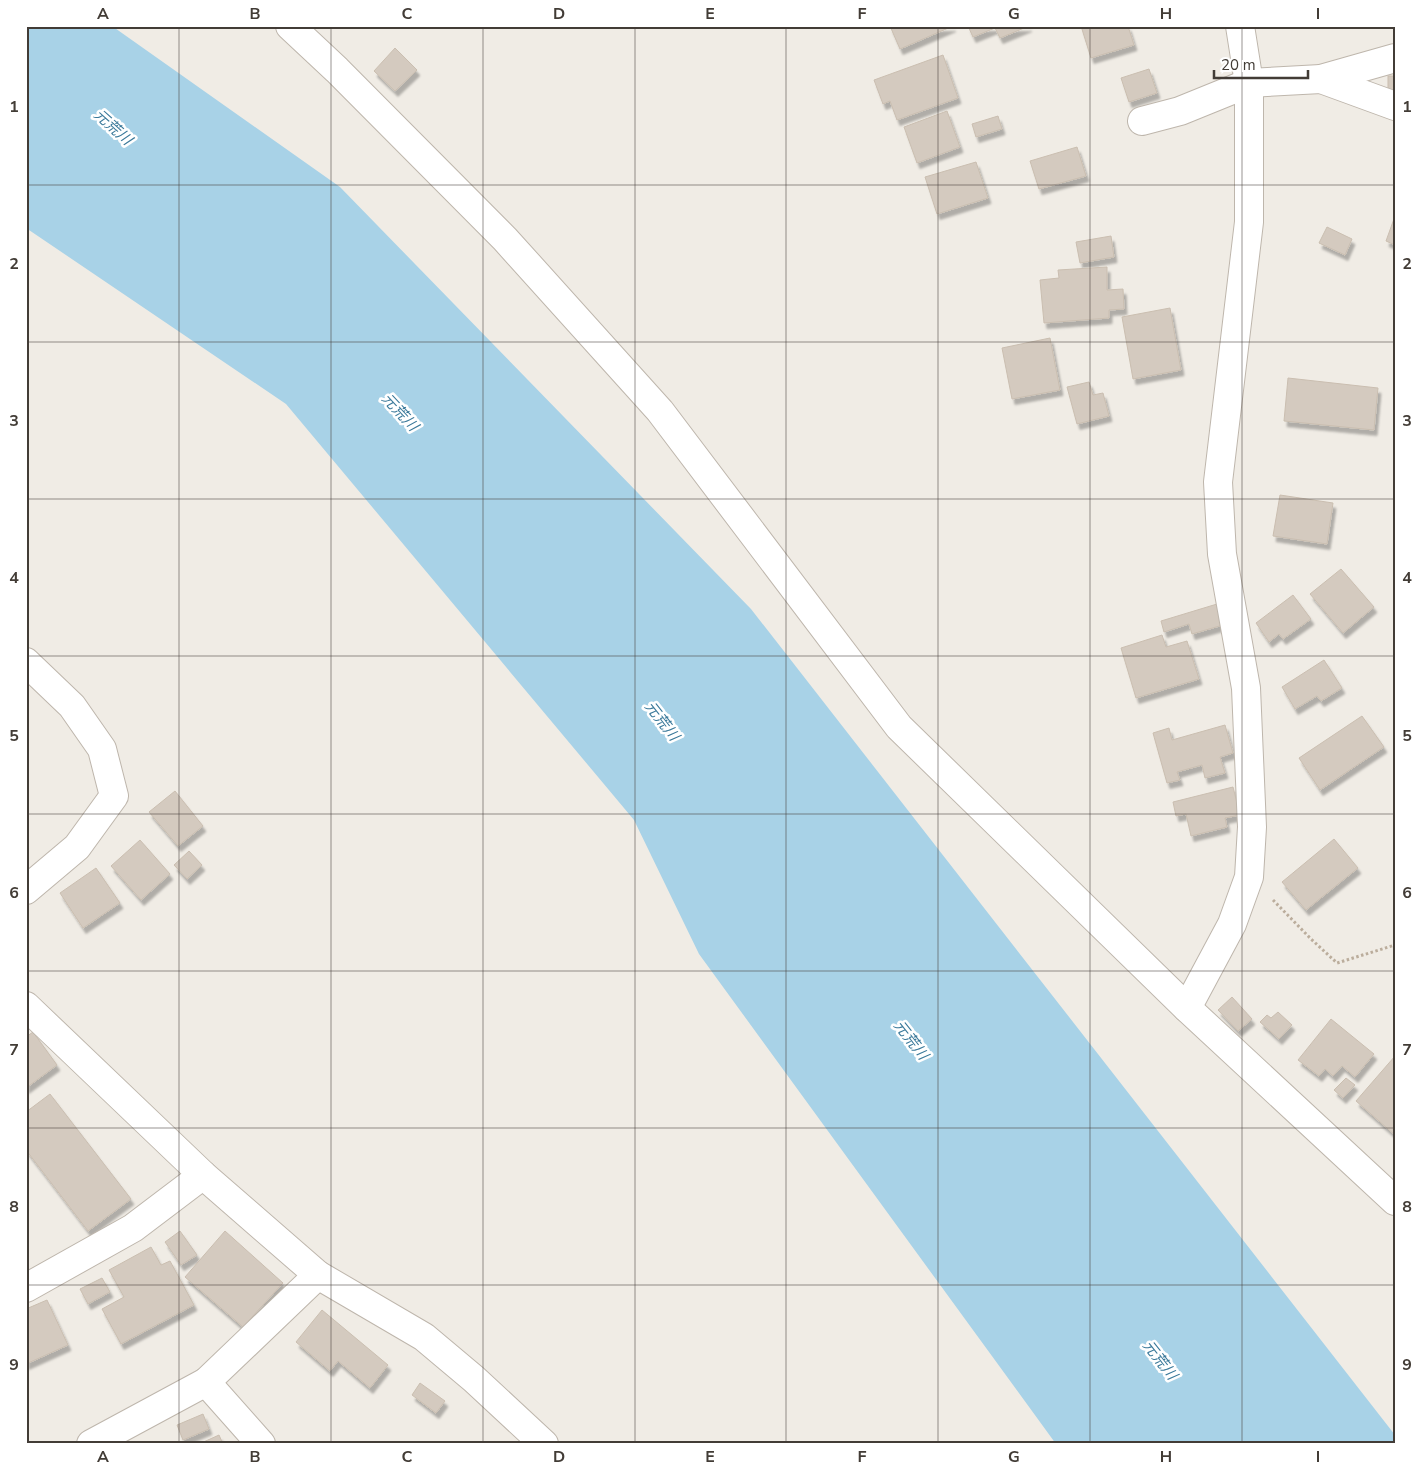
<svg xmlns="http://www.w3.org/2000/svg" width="1421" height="1470" viewBox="0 0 1421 1470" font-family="'Nunito Sans','Noto Sans JP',sans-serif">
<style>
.water{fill:#a8d2e7}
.building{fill:#d4cabf;stroke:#cabeb0;filter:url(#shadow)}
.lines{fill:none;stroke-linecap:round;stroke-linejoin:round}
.minor-casing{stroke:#beb6ac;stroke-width:30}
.path{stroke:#bbad9c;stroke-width:3;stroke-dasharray:2.5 2.5;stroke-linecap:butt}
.minor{stroke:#fff;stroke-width:28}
.grid{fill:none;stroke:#423c36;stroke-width:1;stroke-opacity:0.55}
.labels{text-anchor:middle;stroke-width:5;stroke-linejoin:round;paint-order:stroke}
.water-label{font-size:15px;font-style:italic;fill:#3a799a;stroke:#fff}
.neatline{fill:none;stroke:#423c36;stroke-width:2}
.grid-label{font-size:16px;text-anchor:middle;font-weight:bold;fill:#423c36}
</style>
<defs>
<filter id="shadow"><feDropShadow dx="3" dy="5.5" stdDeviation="1" flood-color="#0004"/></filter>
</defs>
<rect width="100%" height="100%" fill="#f0ece5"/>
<!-- water -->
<polygon class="water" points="26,26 112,26 340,187 751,609 1395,1435 1395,1444 1056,1444 699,954 634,820 286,404 26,228"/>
<!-- building -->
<g class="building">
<polygon points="890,26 953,26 900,49"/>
<polygon points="968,26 1029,26 1000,38 995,28 973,37"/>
<polygon points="1081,26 1128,26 1134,45 1091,58"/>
<polygon points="395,48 417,70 395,91 374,71"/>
<polygon points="943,55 958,98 897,120 890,101 883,104 874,80"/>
<polygon points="1149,69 1157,93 1129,102 1121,78"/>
<rect x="1388" y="76" width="7" height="15"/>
<polygon points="947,111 960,147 917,163 904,127"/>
<polygon points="998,116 1002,129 976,137 972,124"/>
<polygon points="1077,147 1086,176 1039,189 1030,161"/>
<polygon points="976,162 988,198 937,214 925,177"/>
<polygon points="1395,216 1395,245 1386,241"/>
<polygon points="1327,227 1352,239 1345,255 1319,243"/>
<polygon points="1111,236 1114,257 1080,263 1076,242"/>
<polygon points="1107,267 1107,290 1123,289 1124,309 1109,310 1109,318 1044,323 1040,280 1059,278 1058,270"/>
<polygon points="1170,308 1181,370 1133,379 1122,317"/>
<polygon points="1050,338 1060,390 1012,399 1002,348"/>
<polygon points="1288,378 1378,388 1374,430 1284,421"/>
<polygon points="1089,382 1093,395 1103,393 1109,416 1077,424 1067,387"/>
<polygon points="1280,495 1333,503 1327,544 1273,536"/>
<polygon points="1341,569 1374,607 1343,633 1310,594"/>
<polygon points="1293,595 1311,619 1283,639 1279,634 1269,642 1256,623"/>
<polygon points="1217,604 1223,625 1192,634 1189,624 1164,632 1161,621"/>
<polygon points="1162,635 1166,647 1187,641 1199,679 1136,698 1121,648"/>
<polygon points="1324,660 1342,688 1321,701 1317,696 1295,709 1282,687"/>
<polygon points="1362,716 1384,747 1320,790 1299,758"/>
<polygon points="1225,725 1233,753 1220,757 1225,773 1205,778 1202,765 1177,772 1180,780 1167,783 1153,733 1169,728 1172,740"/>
<polygon points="1233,787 1240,815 1225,818 1227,827 1191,836 1186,814 1176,816 1173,802"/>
<polygon points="175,791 203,826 178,846 149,812"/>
<polygon points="1334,839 1358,868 1306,910 1282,882"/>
<polygon points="140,840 170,874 141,900 111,866"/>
<polygon points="189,851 202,865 187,879 174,865"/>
<polygon points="96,868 120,903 83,928 60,893"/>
<polygon points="1232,997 1252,1019 1238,1031 1218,1010"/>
<polygon points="1278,1012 1292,1025 1279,1039 1260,1022 1267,1015 1271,1018"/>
<polygon points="1331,1019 1374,1054 1355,1077 1342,1066 1333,1076 1325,1069 1319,1076 1298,1060"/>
<polygon points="33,1032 57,1065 26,1088 26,1037"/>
<polygon points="1395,1056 1395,1135 1356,1101"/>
<polygon points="1346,1078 1355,1085 1343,1098 1334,1090"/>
<polygon points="50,1094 131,1199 88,1231 26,1150 26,1112"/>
<polygon points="180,1231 197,1255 181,1265 165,1242"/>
<polygon points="225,1231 283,1283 243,1327 185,1277"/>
<polygon points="151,1247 161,1265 170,1261 194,1305 121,1344 102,1309 124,1297 109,1270"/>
<polygon points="102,1278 110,1292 88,1304 80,1289"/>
<polygon points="47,1300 68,1345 26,1364 26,1309"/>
<polygon points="322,1310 388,1365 370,1388 338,1361 330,1371 296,1342"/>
<polygon points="420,1383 445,1401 436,1413 412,1395"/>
<polygon points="203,1414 209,1429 183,1440 177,1425"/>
<polygon points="219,1435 223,1444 199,1444"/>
</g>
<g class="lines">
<defs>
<g id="minor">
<polyline points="290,26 337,70 505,239 660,411 899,727 1187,1008 1395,1201"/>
<polyline points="1321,79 1395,106"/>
<polyline points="1142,121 1180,111 1249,83 1321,79 1395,58"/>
<polyline points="26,662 72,706 102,749 114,796 77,847 26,890"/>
<polyline points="26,1006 203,1175 318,1275 424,1337 474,1379 544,1444"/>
<polyline points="1187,1008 1232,924 1249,877 1252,827 1246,688 1222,554 1218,482 1249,222 1249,83 1240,26"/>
<polyline points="26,1288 133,1228 203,1175"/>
<polyline points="206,1382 318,1275"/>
<polyline points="91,1444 206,1382 261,1444"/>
</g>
</defs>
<!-- minor casing -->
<use href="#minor" class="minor-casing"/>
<!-- path -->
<polyline class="path" points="1273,900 1311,939 1337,963 1395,945"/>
<!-- minor -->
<use href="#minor" class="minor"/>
</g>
<!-- grid -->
<path class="grid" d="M179,26V1444M331,26V1444M483,26V1444M635,26V1444M786,26V1444M938,26V1444M1090,26V1444M1242,26V1444M26,185H1395M26,342H1395M26,499H1395M26,656H1395M26,814H1395M26,971H1395M26,1128H1395M26,1285H1395"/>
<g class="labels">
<!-- water labels -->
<g class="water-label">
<text transform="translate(113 127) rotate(42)" y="5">元荒川</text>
<text transform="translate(400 412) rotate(47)" y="5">元荒川</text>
<text transform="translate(662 721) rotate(52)" y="5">元荒川</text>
<text transform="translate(911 1040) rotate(52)" y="5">元荒川</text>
<text transform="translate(1160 1360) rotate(52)" y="5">元荒川</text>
</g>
</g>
<!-- border -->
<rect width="1421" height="1470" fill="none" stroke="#ffffff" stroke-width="55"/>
<!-- scale -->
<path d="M1214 70v8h94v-8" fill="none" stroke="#423c36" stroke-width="2.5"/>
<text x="1221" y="70" font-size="15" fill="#423c36" stroke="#ffffff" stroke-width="4" paint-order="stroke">20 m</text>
<rect x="28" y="28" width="1366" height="1414" class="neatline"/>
<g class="grid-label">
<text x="103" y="19">A</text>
<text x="255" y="19">B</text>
<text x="407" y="19">C</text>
<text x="559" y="19">D</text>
<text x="710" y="19">E</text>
<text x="862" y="19">F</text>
<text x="1014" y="19">G</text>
<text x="1166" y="19">H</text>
<text x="1318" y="19">I</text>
<text x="14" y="112">1</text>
<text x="1407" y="112">1</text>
<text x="14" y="269">2</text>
<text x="1407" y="269">2</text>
<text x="14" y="426">3</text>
<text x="1407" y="426">3</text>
<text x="14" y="583">4</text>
<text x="1407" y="583">4</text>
<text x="14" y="741">5</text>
<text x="1407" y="741">5</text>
<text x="14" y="898">6</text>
<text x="1407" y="898">6</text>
<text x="14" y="1055">7</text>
<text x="1407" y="1055">7</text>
<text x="14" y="1212">8</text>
<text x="1407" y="1212">8</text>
<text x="14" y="1370">9</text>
<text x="1407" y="1370">9</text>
<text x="103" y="1462">A</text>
<text x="255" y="1462">B</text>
<text x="407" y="1462">C</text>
<text x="559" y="1462">D</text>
<text x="710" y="1462">E</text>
<text x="862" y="1462">F</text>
<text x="1014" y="1462">G</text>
<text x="1166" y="1462">H</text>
<text x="1318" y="1462">I</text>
</g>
</svg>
